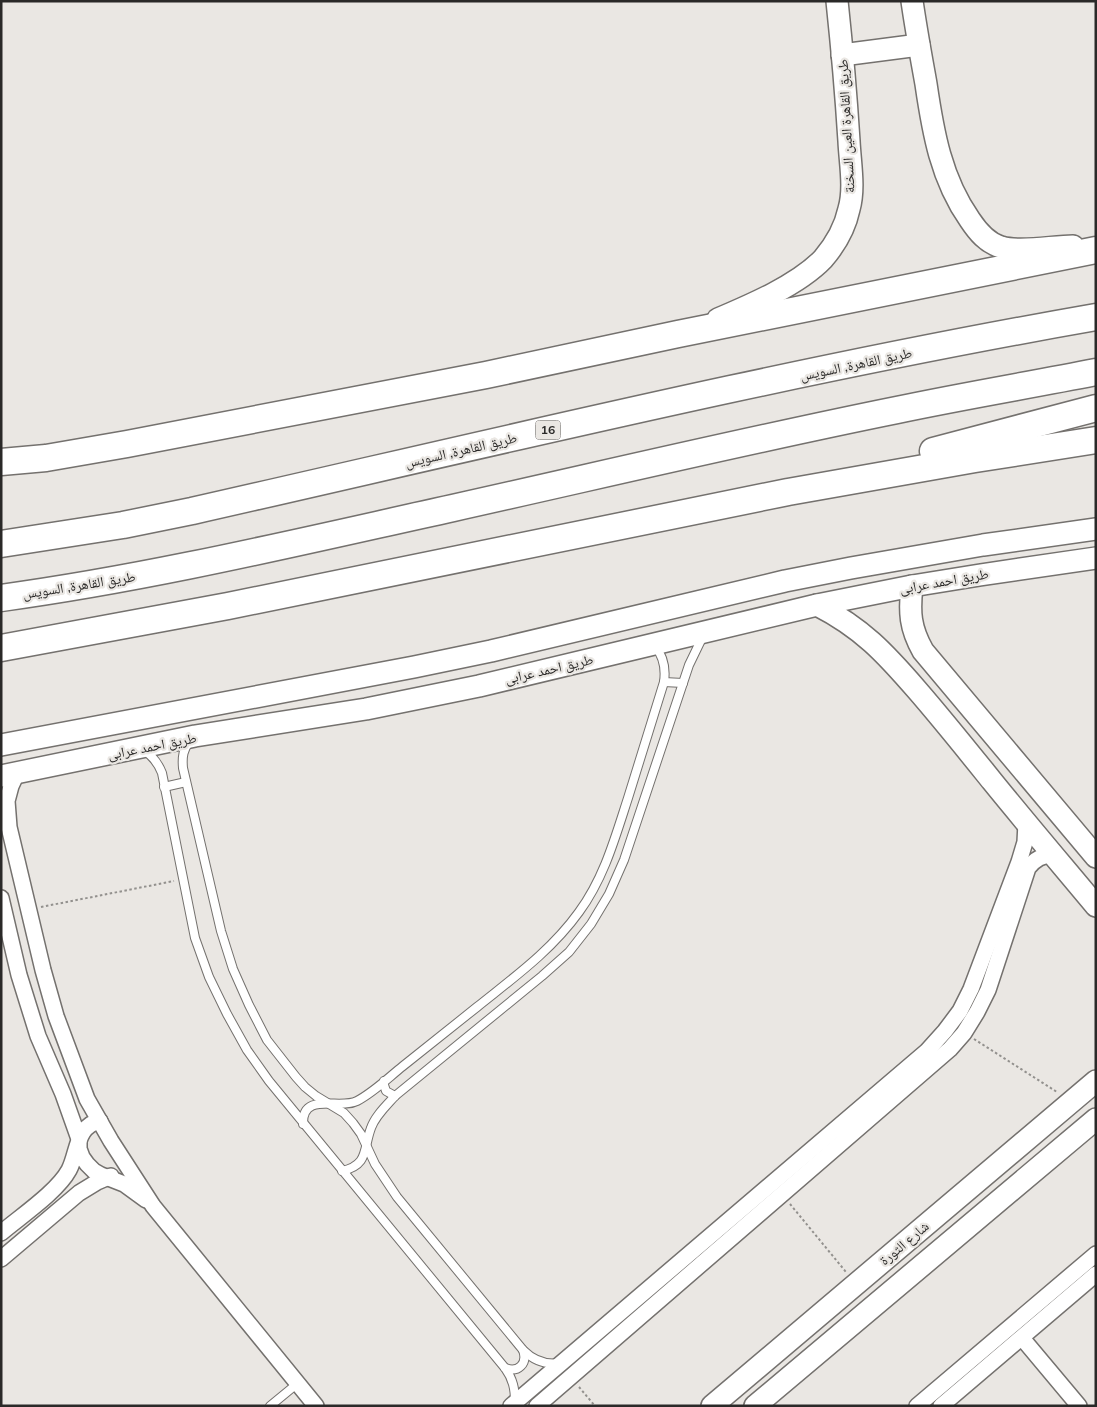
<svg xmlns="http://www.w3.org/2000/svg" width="1097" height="1407" viewBox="0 0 1097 1407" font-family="Mulish,'Noto Naskh Arabic',sans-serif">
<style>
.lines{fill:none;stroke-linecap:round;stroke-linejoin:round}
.lane-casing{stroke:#74716e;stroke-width:10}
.street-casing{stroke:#74716e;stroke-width:18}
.secondary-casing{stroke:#74716e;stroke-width:24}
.highway-casing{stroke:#74716e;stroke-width:29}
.path{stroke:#93918e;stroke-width:2;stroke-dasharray:2.5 2.5;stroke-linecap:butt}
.lane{stroke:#fff;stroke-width:8}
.street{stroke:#fff;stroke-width:15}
.secondary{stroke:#fff;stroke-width:21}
.highway{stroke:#fff;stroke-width:26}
.labels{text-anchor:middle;stroke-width:4.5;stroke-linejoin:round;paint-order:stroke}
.shield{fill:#eae7e3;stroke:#646260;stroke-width:1}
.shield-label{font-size:12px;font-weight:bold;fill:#2a2928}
.street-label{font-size:14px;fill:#2a2928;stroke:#eae7e3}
</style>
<rect width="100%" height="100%" fill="#eae7e3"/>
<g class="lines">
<defs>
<g id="lane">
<polyline points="664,682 683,683"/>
<path d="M190,741C183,749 182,757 183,768L221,931L233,969L249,1005L267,1040L296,1077L305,1087L316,1096L344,1113L353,1123L361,1134L375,1164L397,1197L523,1350C533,1360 544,1365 559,1363"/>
<path d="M143,750C152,755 158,763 162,773L195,938L209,977L227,1014L247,1050L269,1081L505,1368C513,1379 515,1389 515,1402"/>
<polyline points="164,787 186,782"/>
<polyline points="384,1081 384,1085 386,1091 395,1096"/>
<path d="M303,1124C302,1091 340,1110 357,1101C374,1092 388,1078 403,1066C427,1047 452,1027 477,1007C513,978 551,951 579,912C604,878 615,838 628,798C640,759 652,721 664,682C666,668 664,657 655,646"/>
<path d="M342,1171C369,1165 363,1149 371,1128C375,1116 386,1106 395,1096L542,976L569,952L591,924L609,894L624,860L689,665L703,636"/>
<path d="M505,1368C518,1373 528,1364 523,1350"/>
<polyline points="270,1406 298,1383"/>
</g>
<g id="street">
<polyline points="17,773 11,786 7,801 9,827 43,970 56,1016 87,1099 111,1141 153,1206 316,1406"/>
<polyline points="1,898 19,975 38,1036 63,1094 79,1139 79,1149 82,1157 87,1164 94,1171 101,1175 124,1184 146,1200"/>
<path d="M1,1233C21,1216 57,1192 69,1170C78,1153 76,1125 100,1121"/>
<polyline points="1,1259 79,1193 97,1182 111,1176"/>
<polyline points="1022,1338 1079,1406"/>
<polyline points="511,1406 927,1051 945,1031 960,1011 971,989 1019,862 1025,842 1026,823"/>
<path d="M537,1406L950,1049L964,1033L977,1012L988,990L1028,868C1035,859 1042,855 1054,855"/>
<polyline points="917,1406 1096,1254"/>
<polyline points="941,1406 1096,1274"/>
</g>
<g id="secondary">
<path d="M912,1C916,29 921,56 926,84C933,132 941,179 970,220C978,232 987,243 1001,247C1019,253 1053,246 1073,246"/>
<polyline points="842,55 919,45"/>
<path d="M718,319C751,305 798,285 823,259C835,245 845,228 849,209C855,188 850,163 849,141C846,94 842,48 837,1"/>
<path d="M912,586C909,612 910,628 923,651L1096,857"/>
<path d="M817,605C862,628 885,653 917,690C943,720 967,750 992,781C1026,823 1061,864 1096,906"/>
<polyline points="1,745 414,667 491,651 785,581 851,568 983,545 1096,529"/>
<polyline points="1,776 195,736 366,709 479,686 817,605 912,586 980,575 1096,558"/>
<polyline points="712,1406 1096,1081"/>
<polyline points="755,1406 1096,1119"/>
</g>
<g id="highway">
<polyline points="933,451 1096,408"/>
<polyline points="1,462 46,458 127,444 486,375 678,334 1096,250"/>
<path d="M1,544L123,525L192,511C492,443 792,370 1096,317"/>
<path d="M1,598C154,577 303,541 453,508C601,475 748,440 897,410C963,396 1030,385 1096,372"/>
<polyline points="1,648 228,606 788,492 975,459 1096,440"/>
</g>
</defs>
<!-- lane casing -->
<use href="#lane" class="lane-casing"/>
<!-- street casing -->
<use href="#street" class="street-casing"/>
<!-- secondary casing -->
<use href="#secondary" class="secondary-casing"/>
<!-- highway casing -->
<use href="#highway" class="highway-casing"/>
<!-- path -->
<g class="path">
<polyline points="41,907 174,881"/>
<polyline points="974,1039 1057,1092"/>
<polyline points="790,1204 846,1272"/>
<polyline points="579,1387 595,1406"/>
</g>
<!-- lane -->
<use href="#lane" class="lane"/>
<!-- street -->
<use href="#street" class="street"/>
<!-- secondary -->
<use href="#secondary" class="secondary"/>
<!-- highway -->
<use href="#highway" class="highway"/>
</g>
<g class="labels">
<!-- shield labels -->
<rect class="shield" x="535.5" y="420.5" width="25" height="19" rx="4"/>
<g class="shield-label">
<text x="548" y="434">16</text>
</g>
<!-- street labels -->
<g class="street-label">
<text transform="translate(846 126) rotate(-93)" y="5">طريق القاهرة العين السخنة</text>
<text transform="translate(856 364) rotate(-12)" y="5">طريق القاهرة, السويس</text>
<text transform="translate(461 450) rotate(-13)" y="5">طريق القاهرة, السويس</text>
<text transform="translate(944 581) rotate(-10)" y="5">طريق احمد عرابى</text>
<text transform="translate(79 585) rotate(-9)" y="5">طريق القاهرة, السويس</text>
<text transform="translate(549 669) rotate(-13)" y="5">طريق احمد عرابى</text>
<text transform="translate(152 746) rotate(-11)" y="5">طريق احمد عرابى</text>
<text transform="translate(904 1243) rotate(-40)" y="5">شارع الثورة</text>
</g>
</g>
<!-- border -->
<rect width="1097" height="1407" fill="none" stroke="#2a2928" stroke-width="5"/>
</svg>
